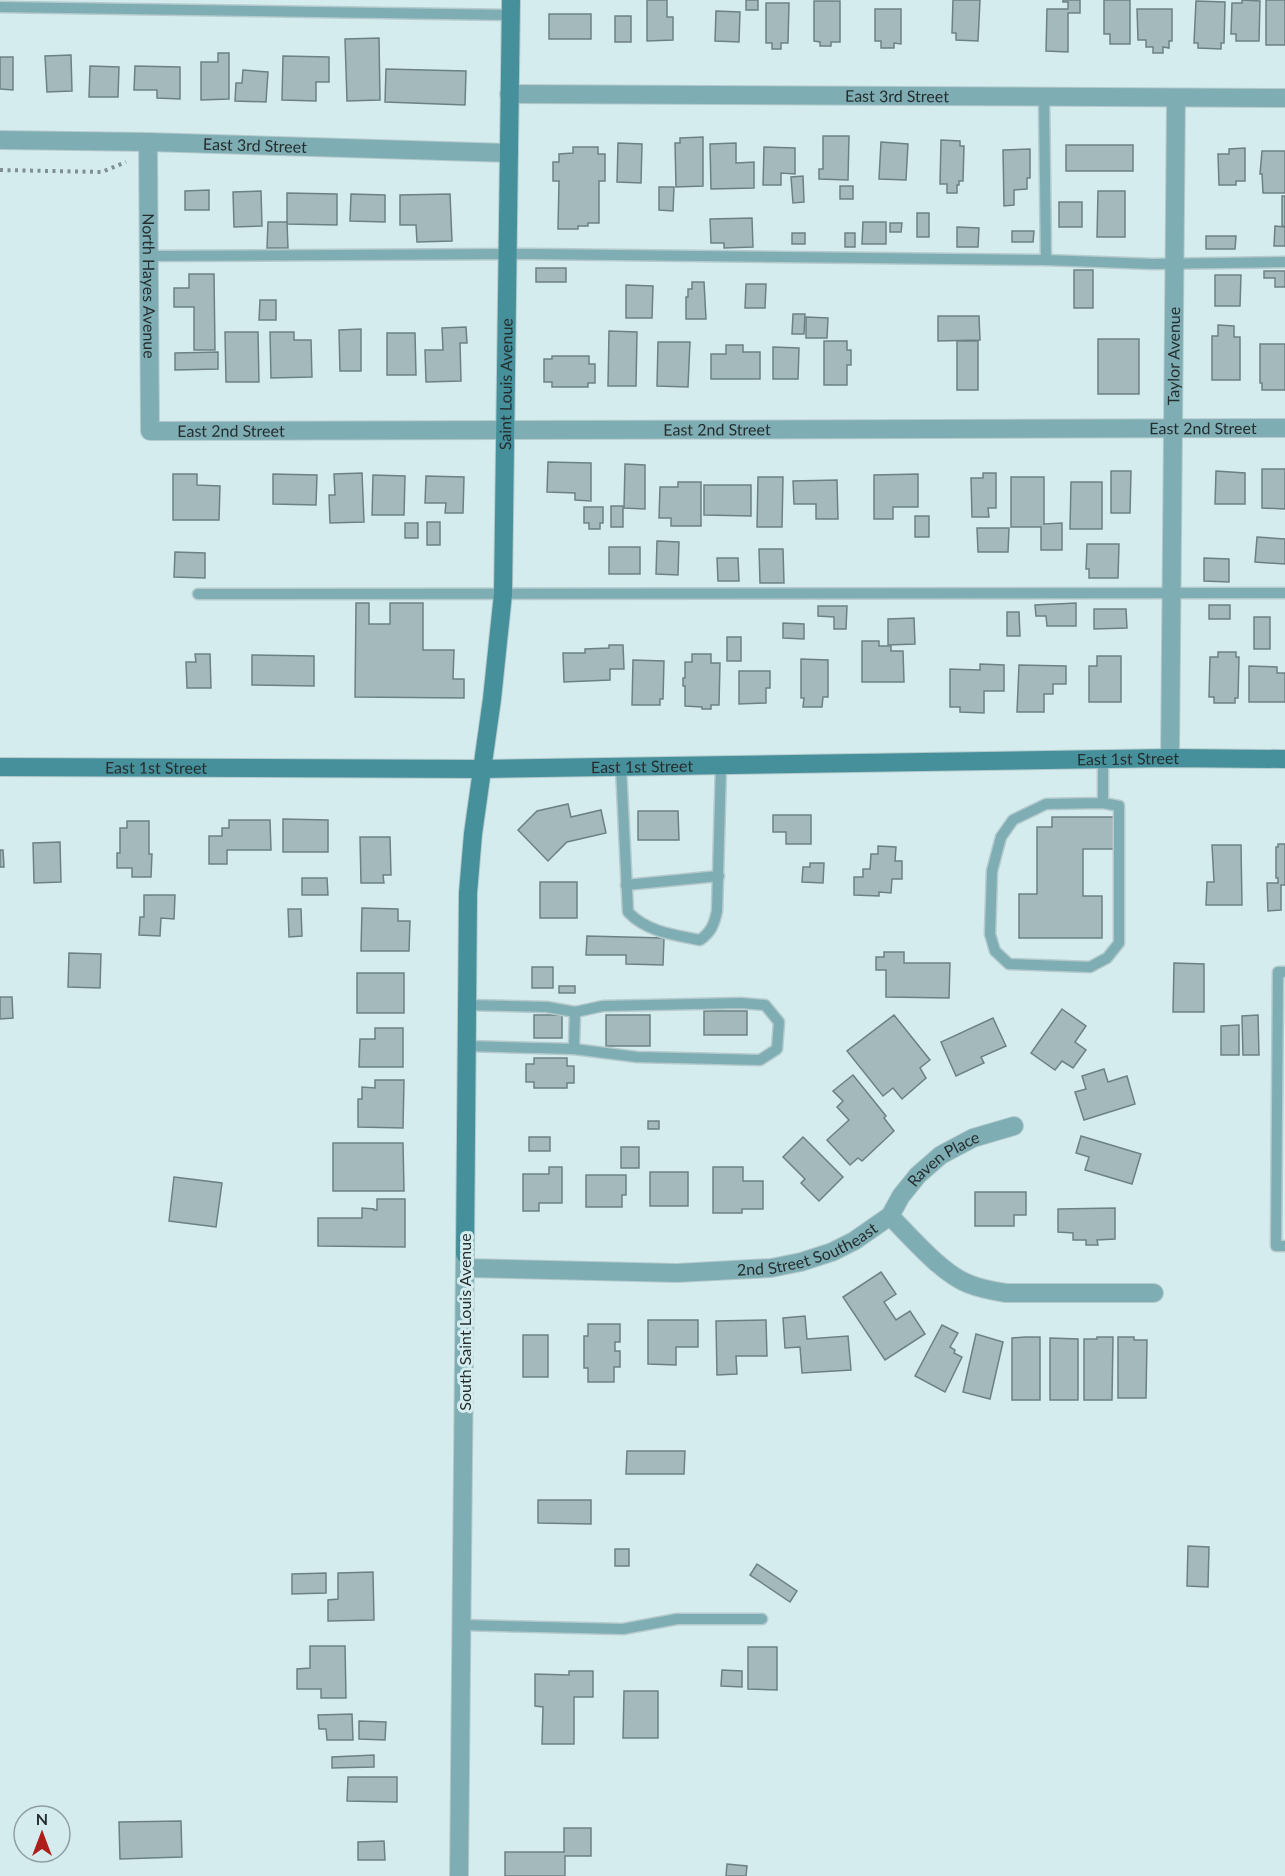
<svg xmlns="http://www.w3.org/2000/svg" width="1285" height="1876" viewBox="0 0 1285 1876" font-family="Lato,sans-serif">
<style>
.building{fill:#a3b9bc;stroke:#6d8184;stroke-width:1.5}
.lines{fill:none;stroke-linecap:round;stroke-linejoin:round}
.lane-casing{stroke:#b5cacc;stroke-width:13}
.street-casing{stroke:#b5cacc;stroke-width:20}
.secondary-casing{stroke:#b5cacc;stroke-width:20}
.path{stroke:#809092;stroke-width:4;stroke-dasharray:3 4.5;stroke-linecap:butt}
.lane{stroke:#7fadb4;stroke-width:10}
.street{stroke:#7fadb4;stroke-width:18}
.secondary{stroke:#45909b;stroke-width:18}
.labels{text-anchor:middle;stroke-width:6;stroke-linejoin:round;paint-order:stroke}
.street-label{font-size:16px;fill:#252e2f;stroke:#d5ecef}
</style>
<rect width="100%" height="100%" fill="#d5ecef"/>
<!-- building -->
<g class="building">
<polygon points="647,0 667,0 667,17 673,17 673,40 647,41"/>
<rect x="746" y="0" width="12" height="10"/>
<polygon points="953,0 980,0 978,41 956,40 956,33 952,33"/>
<polygon points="1063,0 1080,0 1080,13 1068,13 1068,52 1046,51 1047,9 1068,9 1068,2 1063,2"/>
<polygon points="1104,0 1130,0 1130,44 1110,44 1110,34 1104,34"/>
<polygon points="1242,0 1260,1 1259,41 1236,41 1236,34 1231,34 1232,3 1242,3"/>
<rect x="1266" y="0" width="19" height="45"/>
<polygon points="814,1 840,1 840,42 831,42 831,46 820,46 820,42 814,41"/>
<polygon points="1196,1 1225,2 1224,43 1221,43 1221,49 1198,48 1198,43 1194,43"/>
<polygon points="766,3 789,3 788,43 781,43 781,49 772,49 772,43 766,43"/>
<polygon points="875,9 901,9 901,44 894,43 894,48 881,48 881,41 875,41"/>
<polygon points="1137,9 1172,9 1172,41 1169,41 1169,48 1163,47 1163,53 1153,53 1153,47 1146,47 1146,40 1138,40"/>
<polygon points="716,11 740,12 739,42 715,41"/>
<rect x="549" y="14" width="42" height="25"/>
<rect x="615" y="16" width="16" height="26"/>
<polygon points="379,38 380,100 347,101 345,39"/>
<polygon points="218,53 229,53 229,99 201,100 201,62 218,62"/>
<polygon points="71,55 72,91 47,92 45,56"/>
<polygon points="283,56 329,57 329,82 316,82 316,101 282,100"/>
<polygon points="0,57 13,57 13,90 0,89"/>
<polygon points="90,66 119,67 118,97 89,97"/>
<polygon points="135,66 180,67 180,99 157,98 157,90 134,90"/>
<polygon points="386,69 466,71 465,105 385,102"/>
<polygon points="243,70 268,72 266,102 235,101 236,83 242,83"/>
<polygon points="823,136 849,136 848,180 819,179 819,169 823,169"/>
<polygon points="703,137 703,186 676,187 675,143 680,143 680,138"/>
<polygon points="941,140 960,141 960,146 964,146 963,181 959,181 959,185 957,185 957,193 947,193 947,184 940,184"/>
<polygon points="881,142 908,144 906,180 879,179"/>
<polygon points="618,143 642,144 641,183 617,182"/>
<polygon points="736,143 736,163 754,162 754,188 711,189 710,144"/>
<rect x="1066" y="145" width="67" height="26"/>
<polygon points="573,147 598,147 598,154 605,154 605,181 599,181 599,223 588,223 588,226 578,226 578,229 558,229 559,181 553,181 553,162 559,162 559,154 573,153"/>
<polygon points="764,147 795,148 795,174 781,173 781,185 763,185"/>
<polygon points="1245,148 1245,181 1236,181 1236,185 1219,185 1218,154 1229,154 1229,149"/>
<polygon points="1030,149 1030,178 1027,178 1027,189 1014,190 1014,205 1004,206 1003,150"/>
<polygon points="1262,151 1285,151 1285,193 1263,193 1262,174 1260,174"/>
<polygon points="803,176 804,202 793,203 791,177"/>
<rect x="840" y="186" width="13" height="13"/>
<polygon points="659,187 674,187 673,211 659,210"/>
<polygon points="209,190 209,210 185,210 185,191"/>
<polygon points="261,191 262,226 234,227 233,192"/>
<polygon points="1098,191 1125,191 1125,237 1097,237"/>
<polygon points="287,193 337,194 337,225 287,224"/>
<polygon points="351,194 385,195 385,222 350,221"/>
<polygon points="450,194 452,241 417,242 416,225 400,225 400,195"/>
<rect x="1282" y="196" width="3" height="30"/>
<rect x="1059" y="202" width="23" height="25"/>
<rect x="917" y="213" width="12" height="24"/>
<polygon points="752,218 753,247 724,248 724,243 711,243 710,219"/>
<polygon points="268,222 287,222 288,248 267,248"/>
<polygon points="863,222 886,222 886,244 862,244"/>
<polygon points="890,223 902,223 901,232 890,232"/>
<polygon points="1275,226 1285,227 1285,246 1274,246"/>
<polygon points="957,227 979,228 978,247 957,247"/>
<polygon points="1012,231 1034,231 1033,242 1012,242"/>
<rect x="792" y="233" width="13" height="11"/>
<rect x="845" y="233" width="10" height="14"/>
<polygon points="1206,236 1236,236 1235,249 1206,249"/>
<rect x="536" y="268" width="30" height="14"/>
<rect x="1074" y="270" width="19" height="38"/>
<polygon points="1264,271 1285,271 1285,287 1275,287 1275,278 1264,278"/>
<polygon points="189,274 214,274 215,350 194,350 194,307 174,307 174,288 189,288"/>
<polygon points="1215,275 1241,275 1240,306 1215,306"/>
<polygon points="692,282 704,282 706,319 686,319 686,297 688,297 688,289 692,289"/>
<polygon points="746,284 766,284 765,308 745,308"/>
<polygon points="626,285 653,286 652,318 626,318"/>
<polygon points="260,300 276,300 276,320 259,320"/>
<polygon points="793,314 805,314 804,334 792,334"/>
<polygon points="938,316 979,316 980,340 938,341"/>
<polygon points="806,317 828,318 827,338 806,338"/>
<polygon points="1218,325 1234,326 1234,337 1240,337 1240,380 1212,380 1212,336 1218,336"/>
<polygon points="466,327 467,343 460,343 461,381 426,382 425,350 443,350 442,328"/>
<polygon points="361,329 361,371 340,371 339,330"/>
<polygon points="609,331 637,332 636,386 608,386"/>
<polygon points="225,332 258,332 259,382 226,382"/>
<polygon points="270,332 294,332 294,340 311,340 312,377 271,378"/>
<polygon points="387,333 415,333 416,375 387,375"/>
<rect x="1098" y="339" width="41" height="55"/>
<polygon points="824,341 847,341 847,350 851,350 851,365 847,365 847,385 824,385"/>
<rect x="957" y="341" width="21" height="49"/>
<polygon points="658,342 690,342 688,387 657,386"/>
<polygon points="1260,344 1285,344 1285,390 1262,390 1262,383 1260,383"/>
<polygon points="726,345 743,345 743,352 760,352 760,379 711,379 711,354 726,354"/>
<polygon points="773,347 799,348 798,379 773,379"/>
<polygon points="218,352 218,369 175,370 175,353"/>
<polygon points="552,356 589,356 589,364 595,364 595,383 588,383 588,387 552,387 552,382 544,382 544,359 552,359"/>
<polygon points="548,462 591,463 591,501 575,500 575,493 547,492"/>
<polygon points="625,464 645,465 645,509 624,508"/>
<polygon points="1262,469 1285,469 1285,509 1262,508"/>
<polygon points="1111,471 1131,471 1130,513 1111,513"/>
<polygon points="1216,471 1245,473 1245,504 1215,504"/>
<polygon points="362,473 364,522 330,523 329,495 335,495 334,474"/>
<polygon points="983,473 996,473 996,508 988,508 989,517 972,517 971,478 983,478"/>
<polygon points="173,474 197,474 197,485 220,486 219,520 173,520"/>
<polygon points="273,474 317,475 316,505 273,504"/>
<polygon points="918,474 918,507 893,507 893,519 874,519 874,475"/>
<polygon points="373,475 405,476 404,515 372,515"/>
<polygon points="426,476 464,477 463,513 445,513 446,503 425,503"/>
<polygon points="758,477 783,477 782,527 757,527"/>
<polygon points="1011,477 1044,477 1044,524 1062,523 1062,550 1041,550 1041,527 1011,527"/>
<polygon points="837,480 838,519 816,519 816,504 794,504 793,481"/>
<polygon points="678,482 701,482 701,526 671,526 671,518 659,518 660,487 678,487"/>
<polygon points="1071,482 1102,482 1102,529 1070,529"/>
<polygon points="704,485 751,485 751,516 704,515"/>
<rect x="611" y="506" width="12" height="21"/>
<polygon points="584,507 603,507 603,523 600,523 600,529 589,529 589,523 584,523"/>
<rect x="915" y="516" width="14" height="21"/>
<rect x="427" y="522" width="13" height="23"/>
<rect x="405" y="523" width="13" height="15"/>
<polygon points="977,528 1009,528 1008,552 978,552"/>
<polygon points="1257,537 1285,539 1285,564 1255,562"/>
<polygon points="657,541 679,542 678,575 656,574"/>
<polygon points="1087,544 1119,544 1118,578 1089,578 1089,569 1086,569"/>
<rect x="609" y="547" width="31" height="27"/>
<polygon points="759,549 783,549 784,583 760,583"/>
<polygon points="175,552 205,553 205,578 174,577"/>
<polygon points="717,558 738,558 739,581 718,581"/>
<polygon points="1204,558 1229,559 1229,582 1204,581"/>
<polygon points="356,603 369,603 369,624 390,624 390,603 423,603 423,650 454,650 453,679 464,679 464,698 355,697"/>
<polygon points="1076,603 1076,626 1047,626 1046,616 1036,616 1035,605"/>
<rect x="1209" y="605" width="21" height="14"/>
<polygon points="818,606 847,606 846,629 834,629 834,617 818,616"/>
<polygon points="1094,609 1126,609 1127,628 1094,629"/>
<polygon points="1007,612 1019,612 1020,636 1007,636"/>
<rect x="1254" y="617" width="16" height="32"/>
<polygon points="914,618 915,644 888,645 888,619"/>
<polygon points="783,623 804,624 804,639 783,638"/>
<rect x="727" y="637" width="14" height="24"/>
<polygon points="862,641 879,641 879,646 891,646 891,651 903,651 904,682 862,682"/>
<polygon points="609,645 623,645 624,669 610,669 610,680 564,682 563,653 585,653 585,649 609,648"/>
<polygon points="1218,652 1236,652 1236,657 1239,657 1238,698 1235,698 1235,703 1214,703 1214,697 1209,697 1210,657 1218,657"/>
<polygon points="195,654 210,654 211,688 187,688 186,662 196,662"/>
<polygon points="692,654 711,654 711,663 720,663 719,705 711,705 711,709 702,709 702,707 685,706 685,686 683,686 683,678 685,678 685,662 692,662"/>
<polygon points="252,655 314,656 314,686 252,685"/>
<polygon points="1097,656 1121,656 1121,702 1089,702 1089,666 1097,666"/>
<polygon points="801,659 828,660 828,697 823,697 822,707 803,707 804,698 801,698"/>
<polygon points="633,660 664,661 663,699 660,699 660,705 632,705"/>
<polygon points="980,664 1004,665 1004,691 984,691 984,713 960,712 960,707 950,707 950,669 980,670"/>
<polygon points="1019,665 1066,666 1066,684 1053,684 1053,694 1044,694 1044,712 1017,712"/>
<polygon points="1249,666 1277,667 1277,673 1285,673 1285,702 1249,702"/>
<polygon points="739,671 770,671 770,688 766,688 766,703 739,704"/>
<polygon points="568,804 571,817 601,810 606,833 567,842 548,861 518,830 537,811"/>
<polygon points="638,811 678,811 679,840 638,840"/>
<polygon points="773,815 811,815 811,844 786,844 786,832 773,832"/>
<polygon points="1052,817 1115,817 1115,849 1083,849 1083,896 1102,896 1102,938 1019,938 1019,894 1037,894 1037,827 1052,827"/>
<polygon points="283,819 328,820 328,852 283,852"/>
<polygon points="229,820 270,820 271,850 227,850 227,864 209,864 209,836 222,836 222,828 229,828"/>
<polygon points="127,821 149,821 149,854 152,854 151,877 132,877 132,868 117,868 117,853 120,853 120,828 127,828"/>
<polygon points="360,837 390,837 391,875 383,875 384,883 361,883"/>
<polygon points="60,842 61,882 34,883 33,843"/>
<polygon points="1278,844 1285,844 1285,885 1281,885 1281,910 1268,911 1267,883 1278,883 1278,878 1276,878 1276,847 1278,847"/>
<polygon points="1212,845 1241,845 1242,905 1206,905 1207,882 1214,882"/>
<polygon points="878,846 896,847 895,861 902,861 902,879 892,879 891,893 879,892 879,896 854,895 854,877 863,877 863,869 870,869 871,854 878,854"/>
<polygon points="0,850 3,850 4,867 0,867"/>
<polygon points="810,863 824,863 823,883 802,882 803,867 810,867"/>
<polygon points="302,878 327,878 328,895 302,895"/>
<rect x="540" y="882" width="37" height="36"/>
<polygon points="144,895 175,895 174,919 161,918 160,936 139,935 140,917 144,917"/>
<polygon points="362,908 398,909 398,921 410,921 409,951 361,951"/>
<polygon points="288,909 301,909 302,936 289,937"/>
<polygon points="587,936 664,938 663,965 626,964 626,955 586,955"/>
<polygon points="884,952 904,952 904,963 950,963 949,998 886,997 886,970 876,970 876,957 884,957"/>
<polygon points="69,953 101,954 100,988 68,987"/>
<polygon points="1174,963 1204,964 1204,1012 1173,1012"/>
<rect x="532" y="967" width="21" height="21"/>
<rect x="357" y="973" width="47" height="40"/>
<rect x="559" y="986" width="16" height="7"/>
<polygon points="0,997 12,997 13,1018 0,1019"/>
<polygon points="1062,1009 1086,1026 1075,1042 1086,1050 1073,1068 1062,1061 1055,1070 1031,1053"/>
<rect x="704" y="1011" width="43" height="24"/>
<rect x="534" y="1015" width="28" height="23"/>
<rect x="606" y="1015" width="44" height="31"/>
<polygon points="894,1015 930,1060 920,1068 926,1078 902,1099 893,1088 883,1096 847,1051"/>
<polygon points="1258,1015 1259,1055 1243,1055 1242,1016"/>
<polygon points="993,1018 1006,1046 981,1057 984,1063 956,1076 941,1042"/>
<polygon points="1239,1025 1239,1055 1221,1055 1221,1026"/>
<polygon points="375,1028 403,1028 403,1067 359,1067 360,1039 375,1039"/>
<polygon points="534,1058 567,1058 567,1066 574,1066 574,1083 567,1083 567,1088 534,1088 534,1082 526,1082 526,1064 534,1064"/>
<polygon points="1104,1069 1108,1082 1127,1076 1135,1104 1084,1120 1075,1092 1086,1089 1082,1076"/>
<polygon points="853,1075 886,1116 884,1118 894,1131 862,1161 858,1158 850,1165 827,1140 849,1120 837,1107 843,1101 833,1091"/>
<polygon points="375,1080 404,1080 403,1128 358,1127 358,1099 362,1099 362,1087 375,1088"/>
<rect x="648" y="1121" width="11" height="8"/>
<polygon points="1081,1136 1141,1154 1132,1184 1085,1170 1089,1157 1076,1153"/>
<rect x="529" y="1137" width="21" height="14"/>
<polygon points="803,1137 843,1177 819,1201 801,1183 805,1179 783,1157"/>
<polygon points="333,1143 403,1143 404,1191 333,1191"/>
<rect x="621" y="1147" width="18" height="21"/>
<polygon points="549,1167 562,1167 562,1203 539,1203 539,1211 523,1211 523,1174 549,1174"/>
<polygon points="713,1167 743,1167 743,1181 763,1181 763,1209 742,1209 742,1213 713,1213"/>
<rect x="650" y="1172" width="38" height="34"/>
<polygon points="586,1175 626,1175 626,1195 622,1195 622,1207 586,1207"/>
<polygon points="174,1177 222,1183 216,1227 169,1221"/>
<polygon points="975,1192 1026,1192 1026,1215 1014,1215 1014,1226 975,1226"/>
<polygon points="377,1199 405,1199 405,1247 318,1246 318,1218 362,1218 362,1208 374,1209 374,1210 377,1210"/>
<polygon points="1115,1208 1115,1239 1097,1240 1098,1245 1086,1245 1086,1240 1073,1240 1073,1233 1058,1232 1058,1209"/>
<polygon points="881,1272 896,1294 884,1302 896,1320 910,1311 925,1334 885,1360 843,1297"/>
<polygon points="805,1316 807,1339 848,1336 851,1370 802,1373 800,1347 785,1348 783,1318"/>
<polygon points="648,1320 698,1320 698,1347 676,1347 676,1365 648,1364"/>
<polygon points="766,1320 767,1356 736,1356 737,1374 717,1375 716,1321"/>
<polygon points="588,1324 620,1324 620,1342 615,1342 615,1351 620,1351 620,1367 614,1367 614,1382 588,1382 588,1368 584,1368 584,1336 588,1336"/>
<polygon points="942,1325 958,1333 950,1347 955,1350 954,1353 962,1357 945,1392 915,1376"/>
<polygon points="976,1334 1003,1342 990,1399 963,1392"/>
<rect x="523" y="1335" width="25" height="42"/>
<polygon points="1025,1337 1040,1337 1040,1400 1012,1400 1012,1338"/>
<polygon points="1097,1337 1113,1337 1112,1400 1084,1400 1084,1339 1097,1339"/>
<polygon points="1118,1337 1134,1337 1134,1340 1147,1340 1146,1398 1118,1398"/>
<polygon points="1050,1338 1078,1339 1078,1400 1050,1400"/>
<polygon points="627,1451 685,1451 684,1474 626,1474"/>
<polygon points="538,1500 591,1500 591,1524 538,1523"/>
<polygon points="1188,1546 1209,1547 1208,1587 1187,1586"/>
<rect x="615" y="1549" width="14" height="17"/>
<polygon points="757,1564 797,1591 790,1602 750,1575"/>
<polygon points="373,1572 374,1620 328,1621 328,1600 338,1599 338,1573"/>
<polygon points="326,1573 326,1593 292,1594 292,1574"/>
<polygon points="310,1646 345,1646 346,1698 321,1698 321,1689 297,1689 297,1669 310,1668"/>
<polygon points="748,1647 777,1647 777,1690 748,1689"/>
<polygon points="722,1670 742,1671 742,1687 721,1686"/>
<polygon points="569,1671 593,1671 593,1697 574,1697 574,1744 542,1744 543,1707 535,1706 535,1674 569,1675"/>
<polygon points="624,1691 658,1691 658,1738 623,1738"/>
<polygon points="352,1714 353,1740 327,1740 326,1729 319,1729 318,1715"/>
<polygon points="359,1721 386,1722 385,1740 359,1739"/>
<polygon points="374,1755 374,1767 332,1768 332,1757"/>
<polygon points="348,1777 397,1777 397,1802 347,1801"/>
<polygon points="181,1821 182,1857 120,1859 119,1822"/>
<polygon points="564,1828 591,1828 591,1856 565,1856 565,1876 505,1876 505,1852 564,1852"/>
<polygon points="384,1841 385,1860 358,1860 358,1842"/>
<polygon points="727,1864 747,1866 746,1876 726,1876"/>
</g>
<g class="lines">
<defs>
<g id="lane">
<polyline points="0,7 510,15"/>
<polyline points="149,256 530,254 1046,260 1044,97"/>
<polyline points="1046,260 1153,264 1285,262"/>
<polyline points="198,594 1285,593"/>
<path d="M621,767L628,912C647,932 674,935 700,940C711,932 714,925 717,911L721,765"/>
<polyline points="1103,803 1119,806 1119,943 1107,958 1090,967 1009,964 995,951 990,934 992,871 1001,837 1013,820 1046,804 1103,803 1103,759"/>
<polyline points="626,885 719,876"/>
<polyline points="1285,972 1278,972 1276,1246 1285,1246"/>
<polyline points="467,1046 574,1049 575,1012 547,1007 467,1005"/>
<polyline points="574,1049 637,1057 760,1060 777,1049 779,1022 765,1005 741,1003 603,1006 575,1012"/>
<polyline points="462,1625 623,1629 677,1619 762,1619"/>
</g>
<g id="street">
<path id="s1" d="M509,94L1285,98"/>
<path id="s2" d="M0,140L148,142L509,153"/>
<path id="s3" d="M148,142L150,431L1285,428"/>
<path id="s4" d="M1170,758L1176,98"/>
<path d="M890,1216C910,1236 942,1274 969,1284C981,1289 993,1291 1006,1293H1154"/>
<path id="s5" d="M465,1268L677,1273L771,1268L801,1262L832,1252L854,1241L890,1216L901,1196L918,1175L941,1155L973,1138L1014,1126"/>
<polyline points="459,1876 465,1254"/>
</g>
<g id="secondary">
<path id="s6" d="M0,767L482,769L1170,758L1285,759"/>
<path id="s7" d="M465,1254L468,893L473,834L492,699L503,594L511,0"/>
</g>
</defs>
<!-- lane casing -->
<use href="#lane" class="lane-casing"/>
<!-- street casing -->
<use href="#street" class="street-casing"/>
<!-- secondary casing -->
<use href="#secondary" class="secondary-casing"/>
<!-- path -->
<polyline class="path" points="0,170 102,172 126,162"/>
<!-- lane -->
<use href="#lane" class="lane"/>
<!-- street -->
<use href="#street" class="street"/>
<!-- secondary -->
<use href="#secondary" class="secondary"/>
</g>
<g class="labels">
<!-- street labels -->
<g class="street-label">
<text dy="6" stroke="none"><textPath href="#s1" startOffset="388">East 3rd Street</textPath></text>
<text dy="6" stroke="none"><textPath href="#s2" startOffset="255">East 3rd Street</textPath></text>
<text dy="6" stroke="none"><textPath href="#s3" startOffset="144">North Hayes Avenue</textPath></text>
<text dy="6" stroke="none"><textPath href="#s4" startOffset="402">Taylor Avenue</textPath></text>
<text dy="6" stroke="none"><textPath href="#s7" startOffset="872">Saint Louis Avenue</textPath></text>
<text dy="6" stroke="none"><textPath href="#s3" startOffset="1342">East 2nd Street</textPath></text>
<text dy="6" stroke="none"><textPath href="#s3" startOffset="856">East 2nd Street</textPath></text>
<text dy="6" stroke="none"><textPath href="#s3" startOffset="370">East 2nd Street</textPath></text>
<text dy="6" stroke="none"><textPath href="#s6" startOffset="1128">East 1st Street</textPath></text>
<text dy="6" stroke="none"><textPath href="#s6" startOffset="642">East 1st Street</textPath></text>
<text dy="6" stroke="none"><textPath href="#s6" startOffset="156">East 1st Street</textPath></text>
<text dy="6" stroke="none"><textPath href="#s5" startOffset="518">Raven Place</textPath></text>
<text dy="6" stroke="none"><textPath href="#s5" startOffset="346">2nd Street Southeast</textPath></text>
<text transform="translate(465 1322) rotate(-90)" y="6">South Saint Louis Avenue</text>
</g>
</g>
<!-- north arrow -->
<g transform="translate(42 1834)"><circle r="28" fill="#d5ecef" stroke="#8fa0a2" stroke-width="1.5"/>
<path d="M0-4.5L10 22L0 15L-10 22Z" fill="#ae1d1a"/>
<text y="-9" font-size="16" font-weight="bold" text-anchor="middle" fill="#252e2f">N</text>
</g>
</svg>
